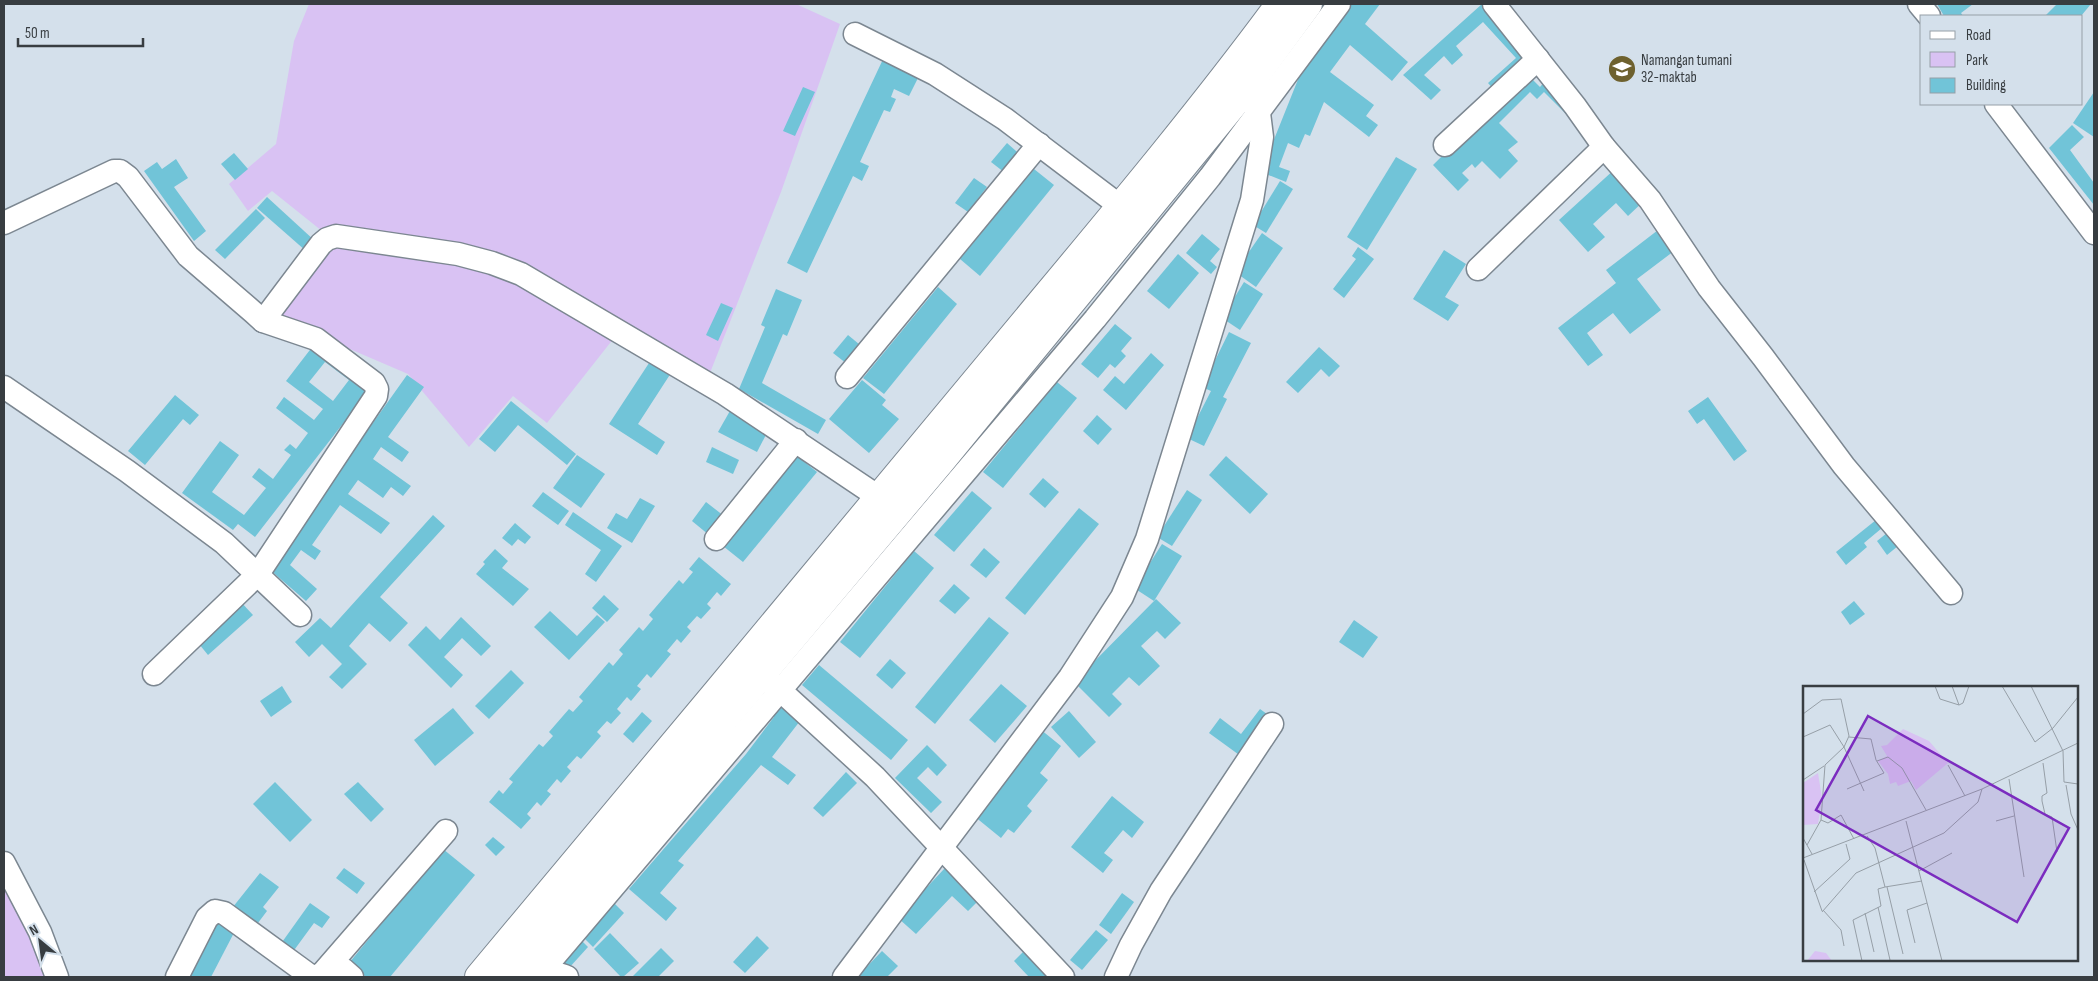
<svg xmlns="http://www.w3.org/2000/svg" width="2098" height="981" viewBox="0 0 2098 981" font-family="'Sofia Sans Condensed',sans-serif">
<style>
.green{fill:#d9c2f3}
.building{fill:#71c4d8;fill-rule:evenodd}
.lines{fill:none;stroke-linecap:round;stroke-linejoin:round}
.minor-casing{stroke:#7c8791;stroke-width:25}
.major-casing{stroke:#7c8791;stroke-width:30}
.minor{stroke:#fff;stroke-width:22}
.major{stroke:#fff;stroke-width:28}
.labels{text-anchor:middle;stroke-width:5;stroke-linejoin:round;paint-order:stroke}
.poi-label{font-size:15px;fill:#383d41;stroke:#d4e0eb;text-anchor:start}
.inset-road{fill:none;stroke:#969fa7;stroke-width:1}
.view{fill:#7b2cbf;fill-opacity:0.15;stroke:#7b2cbf;stroke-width:2.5}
.inset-edge{fill:none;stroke:#383d41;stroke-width:2.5}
</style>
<rect width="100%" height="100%" fill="#d4e0eb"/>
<!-- green -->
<g class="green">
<polygon points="309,4 796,4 840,24 781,192 708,378 625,324 547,423 513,396 469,447 408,374 273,316 322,231 272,191 248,211 229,184 276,144 294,41"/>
<polygon points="4,882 36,946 44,977 4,977"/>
</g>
<!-- building -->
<g class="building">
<polygon points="1349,4 1380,4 1365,24 1408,62 1392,81 1350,45 1330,72 1374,105 1366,116 1378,125 1369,137 1324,102 1310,136 1305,134 1299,148 1288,143 1279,167 1290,171 1286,182 1261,172 1301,72"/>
<polygon points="1482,4 1532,59 1496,92 1488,83 1516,58 1483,22 1456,46 1463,55 1452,65 1444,56 1424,75 1441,90 1431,100 1403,75"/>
<polygon points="1937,4 1973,4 1961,13 1963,16 1944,16"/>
<polygon points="2057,4 2091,4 2081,16 2045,16"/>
<polygon points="885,55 921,72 909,96 894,89 891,97 896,99 890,112 884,110 860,162 869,166 862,181 853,176 807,273 787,263"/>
<polygon points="1526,73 1540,87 1546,80 1574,108 1567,115 1544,92 1537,99 1530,92 1499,123 1518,142 1508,150 1518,161 1500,179 1482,161 1475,168 1472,164 1462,173 1469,180 1458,191 1433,165"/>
<polygon points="803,87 815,92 795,136 783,131"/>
<polygon points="2094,92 2094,137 2073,123"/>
<polygon points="2072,125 2084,137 2070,150 2094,183 2094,205 2049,148"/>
<polygon points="1007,143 1024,158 1009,176 991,162"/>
<polygon points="234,153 248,169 235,180 221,164"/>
<polygon points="1396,157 1417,169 1367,250 1347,237"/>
<polygon points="176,159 188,178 174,187 206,231 194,241 144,171 157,162 162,169"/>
<polygon points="1616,168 1645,200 1628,216 1616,203 1593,224 1605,237 1588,252 1559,220"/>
<polygon points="1034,169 1054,185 980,276 960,259"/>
<polygon points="974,178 987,187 968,212 955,203"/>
<polygon points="1280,181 1293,189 1266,233 1253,225"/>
<polygon points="267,197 315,241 306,251 257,208"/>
<polygon points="256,209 265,218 225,259 215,250"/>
<polygon points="1662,227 1678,248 1637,279 1661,310 1630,334 1613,313 1587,333 1603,355 1588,366 1558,328 1616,283 1606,270"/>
<polygon points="1262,233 1283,248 1256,287 1235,272"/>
<polygon points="1202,234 1220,249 1210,261 1217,267 1211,274 1186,253"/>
<polygon points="1358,247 1374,259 1344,298 1333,289 1356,259 1352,256"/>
<polygon points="1444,250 1466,264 1445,297 1459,305 1448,321 1413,299"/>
<polygon points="1178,254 1199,273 1169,309 1147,291"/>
<polygon points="1244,282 1263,294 1240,330 1222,318"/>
<polygon points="938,287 957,304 884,394 863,378"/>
<polygon points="776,289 802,300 787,336 783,334 762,383 826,420 818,434 739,389 765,327 761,325"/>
<polygon points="721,303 733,308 718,341 706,335"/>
<polygon points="1115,324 1132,338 1121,351 1126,356 1115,368 1110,364 1098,378 1081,364"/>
<polygon points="1229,332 1251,343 1223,397 1227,399 1204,446 1187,438 1211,391 1202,387"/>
<polygon points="848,335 865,349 851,367 833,353"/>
<path d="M316,342L372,386L255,537L238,524L233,530L182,493L220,441L239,455L212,492L244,515L266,488L252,477L259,468L273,479L291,455L284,450L290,444L296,449L308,433L276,408L284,397L314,420L323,409L286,381ZM325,362L349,380L333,401L309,382Z"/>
<polygon points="1319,347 1340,366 1329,377 1321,369 1298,393 1286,382"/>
<polygon points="1151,353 1164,365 1126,410 1103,390 1115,376 1124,384"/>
<polygon points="651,360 671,373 638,424 665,442 657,455 609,424"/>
<polygon points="407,375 424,387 388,437 409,452 402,462 381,447 373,459 411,486 403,496 391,487 383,498 358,480 348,494 390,523 381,534 340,505 312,545 321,551 315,560 301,550 290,565 317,589 306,601 269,569"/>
<polygon points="862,380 886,400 882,405 899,419 869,453 829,419"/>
<polygon points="1057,382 1077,398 1003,488 983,472"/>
<polygon points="175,395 199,415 190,425 183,419 145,465 128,451"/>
<polygon points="1708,397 1747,451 1734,461 1704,419 1697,424 1688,411"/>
<polygon points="511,401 576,454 567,465 518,425 495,452 479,439"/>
<polygon points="731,409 769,429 757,452 718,432"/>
<polygon points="1097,415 1112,429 1098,445 1083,431"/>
<polygon points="712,447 739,460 733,474 706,462"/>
<polygon points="577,455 605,474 581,508 553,488"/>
<polygon points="797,456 817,472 743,562 723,546"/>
<polygon points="1226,456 1268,494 1250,514 1209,475"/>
<polygon points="1043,478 1059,492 1045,508 1029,494"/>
<polygon points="1187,490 1202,500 1172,546 1157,537"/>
<polygon points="972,491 992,508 954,552 934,535"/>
<polygon points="543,492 569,511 558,525 532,506"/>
<polygon points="640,498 655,506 632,543 607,528 616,513 627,519"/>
<polygon points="706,502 724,516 709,535 692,521"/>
<polygon points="1079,508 1099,524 1025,615 1005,598"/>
<polygon points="573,512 622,546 596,582 585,574 601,550 565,525"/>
<polygon points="433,515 445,526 380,597 408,623 390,642 369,623 349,646 367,664 342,689 329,677 342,664 322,644 309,657 295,642 320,618 331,628"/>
<polygon points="1876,520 1882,528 1864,543 1867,547 1846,565 1836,552"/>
<polygon points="515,523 531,537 525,544 518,539 512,546 502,538"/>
<polygon points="1887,533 1898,546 1887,555 1877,541"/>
<polygon points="1162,544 1182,556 1154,601 1134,588"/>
<polygon points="984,548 1000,562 986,578 970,565"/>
<polygon points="495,549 508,561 502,568 529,589 513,606 476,574 485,564 483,562"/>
<polygon points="914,551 934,568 860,658 840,642"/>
<polygon points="699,557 731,584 721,596 717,592 707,604 711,608 701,619 697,616 687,627 691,631 681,643 677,639 667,651 671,654 651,678 647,674 637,686 641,689 631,701 627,697 617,709 621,713 611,724 607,721 597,732 601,736 581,759 577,756 567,767 571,771 561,783 557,779 547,791 551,794 541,806 537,802 527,814 531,818 521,829 489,802 499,790 503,794 513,782 509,779 539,744 543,747 553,736 549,732 569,709 573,712 583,701 579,697 609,662 613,666 623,654 619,650 639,627 643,631 653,619 649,615 679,580 683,584 693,572 689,569"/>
<polygon points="954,584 970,598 955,614 939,601"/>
<polygon points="604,595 619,609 607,622 592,608"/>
<polygon points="1156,599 1181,623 1165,639 1157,631 1141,646 1160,666 1139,686 1129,677 1112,694 1122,704 1109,717 1074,682"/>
<polygon points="239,600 253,615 208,655 195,639"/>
<polygon points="1854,601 1865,614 1850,625 1841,612"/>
<polygon points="550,611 577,636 597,615 605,622 569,660 534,627"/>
<polygon points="461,617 491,646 481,656 462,638 444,657 463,675 451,688 408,645 426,626 440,640"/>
<polygon points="989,617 1009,633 935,724 915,707"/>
<polygon points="1354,620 1378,637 1363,658 1339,642"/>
<polygon points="890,659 906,673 892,689 876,675"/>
<polygon points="819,665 908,740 891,760 802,685"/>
<polygon points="511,670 524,683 489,719 475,706"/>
<polygon points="1001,684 1027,706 995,743 969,720"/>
<polygon points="282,686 292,702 271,717 260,701"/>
<polygon points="780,706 800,721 772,757 796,775 788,785 761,765 678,861 684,865 660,893 677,908 666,921 629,889 746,754 774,717 773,715"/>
<polygon points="453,708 474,733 435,766 414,740"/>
<polygon points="1260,709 1271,717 1242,757 1209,733 1220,718 1241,734"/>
<polygon points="1069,711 1096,742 1079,758 1051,727"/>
<polygon points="642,712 652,721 633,743 623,734"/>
<polygon points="1040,729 1061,746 1040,773 1048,780 1027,806 1032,811 1014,833 1008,829 1001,838 974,816"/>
<polygon points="927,745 947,765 937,776 928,767 917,778 942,802 931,813 895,778"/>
<polygon points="846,772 857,783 823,817 813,808"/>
<polygon points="275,782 312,820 290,842 253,804"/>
<polygon points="358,782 384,809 371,822 344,794"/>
<polygon points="1112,796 1144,822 1132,838 1123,830 1104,853 1113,860 1103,873 1071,847"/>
<polygon points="493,837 505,847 496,856 485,845"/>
<polygon points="443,849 475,875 390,977 366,977 349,963"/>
<polygon points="344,868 365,883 357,894 336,878"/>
<polygon points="945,868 979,900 968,911 952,896 916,934 898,918"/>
<polygon points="260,873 279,887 263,907 267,911 252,931 229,912"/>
<polygon points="1122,893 1134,902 1111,934 1099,925"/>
<polygon points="613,902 624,913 593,947 582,936"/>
<polygon points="310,903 330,917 322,928 314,923 292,953 280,945"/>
<polygon points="217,917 237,927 211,977 185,977"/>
<polygon points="1096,930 1108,940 1082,970 1070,960"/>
<polygon points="610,933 639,963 623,977 621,977 594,949"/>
<polygon points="577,936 588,947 569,968 558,957"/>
<polygon points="757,936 769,948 745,973 733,962"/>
<polygon points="661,948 674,961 658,977 632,977"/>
<polygon points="882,951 898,966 887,977 857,977"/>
<polygon points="1023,952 1047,977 1029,977 1014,961"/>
</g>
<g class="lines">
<defs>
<g id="minor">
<polyline points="1494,4 1575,106 1604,147 1650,200 1709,288 1763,357 1844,466 1951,593"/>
<polyline points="1919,4 1929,16"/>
<polyline points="855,34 935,74 1005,119 1120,206"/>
<polyline points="1996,104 2094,233"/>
<polyline points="1445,145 1538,59"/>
<polyline points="4,223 114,171 120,171 128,177 188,256 253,312 263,321 316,339 374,383 377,389 376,396 258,574 154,674"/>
<polyline points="1478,269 1604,147"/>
<polyline points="263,321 321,244 327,239 336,236 458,254 492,263 521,274 725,394 880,498"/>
<polyline points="847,377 1039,144"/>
<polyline points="4,387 127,471 224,543 300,615"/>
<polyline points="716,539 796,440"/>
<polyline points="770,681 875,777 1063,977"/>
<polyline points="4,863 40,932 57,977"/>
<path d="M532,967C543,973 556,971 567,977"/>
<polyline points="320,976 446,831"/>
<polyline points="177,977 207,918 215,911 224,913 312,977 343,969 352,977"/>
<polyline points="537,977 1095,319 1210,177 1339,4"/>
<polyline points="844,977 1070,677 1122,597 1147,539 1252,200 1262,137 1259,113 1254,106"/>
<polyline points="1116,977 1131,945 1161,891 1272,724"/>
</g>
<g id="major">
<path d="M479,977C651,771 823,566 994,359C1091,242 1190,126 1280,4"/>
<polyline points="507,977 941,461 1245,90 1308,4"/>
</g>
</defs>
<!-- minor casing -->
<use href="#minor" class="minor-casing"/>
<!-- major casing -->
<use href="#major" class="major-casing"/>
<!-- minor -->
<use href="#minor" class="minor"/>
<!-- major -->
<use href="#major" class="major"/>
</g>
<!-- icons -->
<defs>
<symbol id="school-disc" viewBox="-11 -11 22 22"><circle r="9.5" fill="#6e612e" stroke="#d4e0eb"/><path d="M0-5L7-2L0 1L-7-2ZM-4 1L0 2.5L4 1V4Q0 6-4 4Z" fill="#fff"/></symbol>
</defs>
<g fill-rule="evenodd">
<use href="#school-disc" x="1606" y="53" width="32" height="32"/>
</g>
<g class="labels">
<!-- poi labels -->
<g class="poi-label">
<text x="1641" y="65">Namangan tumani<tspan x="1641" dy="17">32-maktab</tspan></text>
</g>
</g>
<!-- overview -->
<g transform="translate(1803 686)">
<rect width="275" height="275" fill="#d4e0eb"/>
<path d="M100,43L126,55L145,77L113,104L108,95L95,100L93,96L87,98L85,88L75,75L84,70L78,60L84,59ZM15,87L19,112L15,138L0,139V97ZM12,265L23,267L29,275H4Z" fill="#d9c2f3"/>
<path class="inset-road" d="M132,0L137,13L156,19L160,17L166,0M149,0L156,19M199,0L232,56L250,42L275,11M228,0L260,65L261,96L275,98M0,28L19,14L38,13L46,50L41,61L27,39L0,51M74,75L85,71L99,82L123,124M240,77L244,107L239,110V115L242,128L249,131L254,166M145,79L162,110M206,93L221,191M0,94L21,80M263,99L268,128L275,144M44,103L81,87L73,74L68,53L46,51M18,134L25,137L38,129L51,153M103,135L139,275M193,135L211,130M64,150L72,162L82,201L119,195M0,152L9,168M4,159L18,134L22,79L41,61L61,105M0,172L179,103L275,57M1,174L19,225M116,185L149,167M84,201L100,268M11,206L47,173L43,158M75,221L87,274M20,224L38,244L41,260M19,226L53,187L141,147L175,116L179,103M62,227L71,266M112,257L104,224L124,217M59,275L50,234L78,220L75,203L82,201"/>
<path class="view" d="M65,30L266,142L214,236L13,124Z"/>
<rect width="275" height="275" class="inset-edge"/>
</g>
<!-- border -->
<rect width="2098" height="981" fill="none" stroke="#383d41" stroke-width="10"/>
<!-- legend -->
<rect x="1920" y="15" width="162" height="90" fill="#d4e0eb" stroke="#969fa7"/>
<rect x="1930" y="31" width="25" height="8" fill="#ffffff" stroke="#969fa7"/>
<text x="1966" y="40" font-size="15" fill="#383d41">Road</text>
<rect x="1930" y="52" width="25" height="15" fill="#d9c2f3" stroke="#969fa7"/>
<text x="1966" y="65" font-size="15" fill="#383d41">Park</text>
<rect x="1930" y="78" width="25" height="15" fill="#71c4d8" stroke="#969fa7"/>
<text x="1966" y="90" font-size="15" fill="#383d41">Building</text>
<!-- north arrow -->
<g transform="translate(40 941) rotate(331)" stroke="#d4e0eb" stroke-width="4" paint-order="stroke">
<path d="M0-4L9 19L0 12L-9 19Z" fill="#383d41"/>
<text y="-8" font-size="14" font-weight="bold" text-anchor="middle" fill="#383d41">N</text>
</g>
<!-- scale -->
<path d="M18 38v8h125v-8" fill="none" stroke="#383d41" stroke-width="2.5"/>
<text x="25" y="38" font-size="15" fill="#383d41" stroke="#d4e0eb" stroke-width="4" paint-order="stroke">50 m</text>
</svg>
